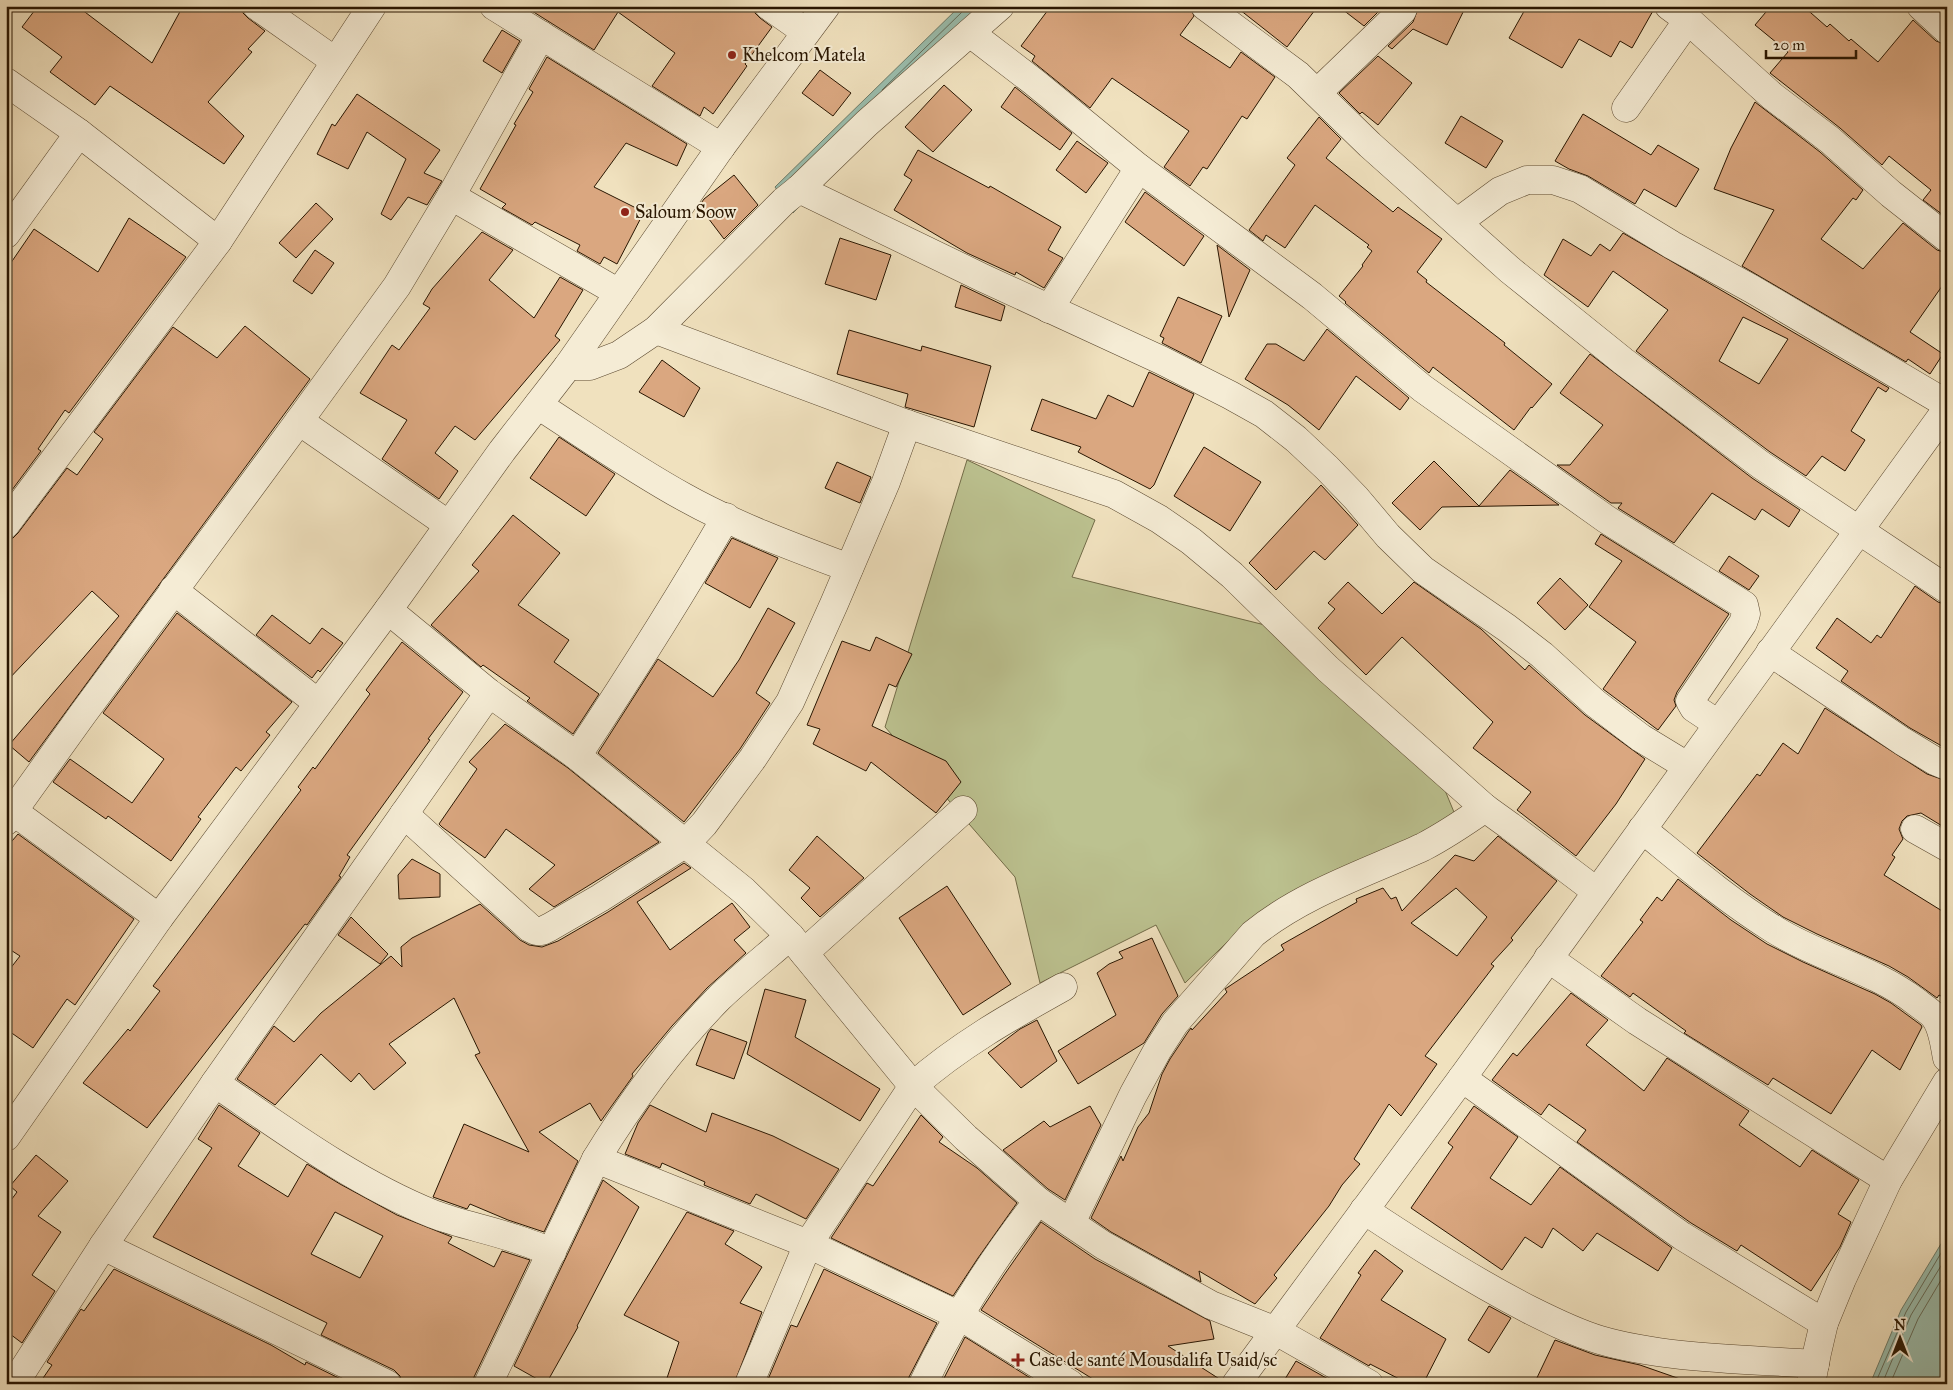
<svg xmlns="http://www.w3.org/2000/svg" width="1953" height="1390" viewBox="0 0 1953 1390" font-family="'IM FELL Great Primer',serif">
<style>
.green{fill:#bcc290;stroke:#726c48}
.water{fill:#9abeae;stroke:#6d7b69}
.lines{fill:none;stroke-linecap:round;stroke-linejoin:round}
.shore{stroke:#626a58;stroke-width:1}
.building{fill:#daa780;stroke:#291601;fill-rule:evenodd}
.minor-casing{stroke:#5b4930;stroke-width:29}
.minor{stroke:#f5ecd5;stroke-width:28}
.poi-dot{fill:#8f2418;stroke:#f5ecd5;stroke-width:2}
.labels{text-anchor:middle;stroke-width:4;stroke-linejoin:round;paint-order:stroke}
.poi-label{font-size:18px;fill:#291601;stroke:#f5ecd5;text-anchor:start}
</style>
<rect width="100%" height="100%" fill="#f0e1be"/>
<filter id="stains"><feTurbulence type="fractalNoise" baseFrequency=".004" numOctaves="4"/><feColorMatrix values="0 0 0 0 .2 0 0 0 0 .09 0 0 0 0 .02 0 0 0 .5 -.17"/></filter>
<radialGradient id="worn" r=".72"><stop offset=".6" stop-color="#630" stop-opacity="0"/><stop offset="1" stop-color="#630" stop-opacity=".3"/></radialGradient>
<!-- green -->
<polygon class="green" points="967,460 1095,520 1072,577 1265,625 1437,771 1456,817 1253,917 1185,983 1156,925 1040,983 1015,877 885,727"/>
<!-- water -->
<g class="water">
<polygon points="960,6 1011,6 904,96 793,213 775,187"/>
<polygon points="1947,1234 1947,1384 1870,1384 1901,1310"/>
</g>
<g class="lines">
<!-- shore -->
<g class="shore">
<polyline points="882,90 962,12 963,6"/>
<polyline points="1875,1384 1906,1312 1947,1243"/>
<polyline points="1882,1384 1911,1315 1947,1256"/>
<polyline points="1890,1384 1918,1319 1947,1270"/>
</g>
</g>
<!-- building -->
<g class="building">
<polygon points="38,6 77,6 152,63 183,6 242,6 243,13 248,18 265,31 248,49 252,52 208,102 244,136 224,164 110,86 95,105 50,72 62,57 22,27"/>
<polygon points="524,6 754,6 755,13 760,18 772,27 745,64 747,66 713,114 704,107 700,116 652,86 675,53 618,12 594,50"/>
<polygon points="1051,6 1190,6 1194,16 1180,35 1230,68 1241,52 1275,77 1247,119 1242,116 1207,169 1203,167 1190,186 1164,167 1189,131 1112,78 1090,108 1032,61 1035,56 1021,46"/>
<polygon points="1235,6 1318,6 1287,47"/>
<polygon points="1338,6 1384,6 1364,26"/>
<polygon points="1419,6 1466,6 1447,45 1413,29 1392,49 1388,46 1413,22"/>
<polygon points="1527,6 1654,6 1654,9 1632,48 1620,41 1611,57 1579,39 1562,68 1509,38"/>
<polygon points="1771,6 1803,6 1827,27 1830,24 1849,41 1851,39 1878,62 1913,20 1936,41 1947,45 1947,218 1923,200 1931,190 1889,156 1882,165 1840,128 1770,73 1788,52 1755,25"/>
<polygon points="502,30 520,41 502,73 483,61"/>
<polygon points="1378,56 1412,83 1378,125 1362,112 1360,114 1339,93"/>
<polygon points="547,57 687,144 677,166 626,143 594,187 644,212 617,264 604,257 600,264 577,251 580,245 535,222 532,225 502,208 506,204 480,189 516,125 514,124 533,92 529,89"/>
<polygon points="820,70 851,93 833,116 802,93"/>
<polygon points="944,85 972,110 933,152 905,127"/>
<polygon points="1015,87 1072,133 1060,150 1001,107"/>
<polygon points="357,94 440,150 424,173 442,181 427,205 408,197 391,220 381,214 406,159 367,132 348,169 317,154 332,124 335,126"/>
<polygon points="1755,102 1820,152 1863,190 1856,200 1853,198 1821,239 1863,269 1903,223 1937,250 1947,253 1947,279 1910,332 1943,354 1930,374 1908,359 1906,362 1742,266 1774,210 1714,189 1731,148"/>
<polygon points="1583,114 1651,155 1658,145 1699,169 1676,207 1644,189 1635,204 1588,176 1569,169 1555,161"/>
<polygon points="1461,116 1503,141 1486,168 1445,143"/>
<polygon points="1319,117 1341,139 1326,158 1393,212 1398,207 1442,239 1417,272 1427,280 1426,282 1505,343 1504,345 1552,384 1532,408 1531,407 1514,430 1433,367 1429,373 1345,303 1346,302 1339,296 1363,266 1362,265 1372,251 1367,247 1369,245 1315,205 1285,248 1266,235 1263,241 1249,230 1295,165 1287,158"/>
<polygon points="1077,141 1108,163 1086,193 1056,170"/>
<polygon points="918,150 989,188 990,186 1061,227 1048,250 1063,258 1044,288 1016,272 1015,275 967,253 894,210 912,180 904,175"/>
<polygon points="734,175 758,205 724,239 699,206 704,199"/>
<polygon points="1145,192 1204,236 1184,266 1125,222"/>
<polygon points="316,203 333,219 296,258 279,243"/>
<polygon points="129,218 186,257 69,413 65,410 38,449 41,451 6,498 6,270 34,229 98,272"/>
<polygon points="482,232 513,250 489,280 534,318 560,277 583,290 555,336 560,340 475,440 455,426 435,453 458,471 439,499 382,459 407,420 360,393 392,345 399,350 430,308 423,304 432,289"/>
<path d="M1623,233L1889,388L1886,392L1878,387L1851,431L1865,440L1845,471L1822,456L1806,476L1770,452L1636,351L1668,310L1613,271L1588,307L1544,275L1563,239L1591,256L1600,244L1610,251ZM1743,317L1788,339L1759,384L1719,361Z"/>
<polygon points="840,238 891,255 876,300 825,284"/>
<polygon points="1217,245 1250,270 1229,317"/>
<polygon points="315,250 334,263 312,294 293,281"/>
<polygon points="961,285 1005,306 1001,321 955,307"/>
<polygon points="1178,297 1222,316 1201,363 1162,343 1164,338 1160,336"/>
<polygon points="245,326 310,379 29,762 9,745 119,616 92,591 6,682 6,539 13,538 18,533 67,468 77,475 103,439 94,432 173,327 217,358"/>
<polygon points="1327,329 1409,398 1400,410 1356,376 1319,430 1288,405 1245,379 1267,344 1276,344 1304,361"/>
<polygon points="849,330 921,351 922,346 991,366 974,427 905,407 908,394 837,374"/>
<polygon points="1590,354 1752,478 1800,510 1789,527 1762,509 1755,520 1712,493 1674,543 1618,508 1622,503 1611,503 1557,465 1570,465 1603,425 1560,393"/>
<polygon points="662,360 700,388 684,417 639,392"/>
<polygon points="1149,372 1194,394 1154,485 1150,489 1078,452 1081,447 1031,430 1042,399 1096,419 1108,395 1133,407"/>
<polygon points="559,437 615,474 586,516 530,478"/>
<polygon points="1204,447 1261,482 1230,531 1174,496"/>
<polygon points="1434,461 1479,506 1510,470 1559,505 1442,507 1420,530 1392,503"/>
<polygon points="837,462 871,477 860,503 825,488"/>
<polygon points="1321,485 1358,525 1325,560 1314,551 1276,590 1249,563"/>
<polygon points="513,515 560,553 518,605 569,640 554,662 599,694 573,734 527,701 530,698 483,665 481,667 431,625 479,571 472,565"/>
<polygon points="1601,534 1729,614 1677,692 1674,700 1676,706 1658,730 1603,689 1636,642 1589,607 1622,561 1595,544"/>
<polygon points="732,538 778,558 750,608 705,583"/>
<polygon points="1729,556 1759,576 1749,590 1719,571"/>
<polygon points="1560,578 1588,605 1565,630 1537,603"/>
<polygon points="1348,582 1382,614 1414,582 1481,629 1525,670 1529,665 1585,715 1645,759 1616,804 1576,856 1517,810 1531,792 1473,748 1493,722 1402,637 1366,675 1318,628 1335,609 1328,603"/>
<polygon points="1915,586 1938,602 1947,605 1947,749 1910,728 1841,681 1848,671 1816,648 1837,618 1871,643 1877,635 1881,638"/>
<polygon points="768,608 795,623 756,693 770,703 740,749 684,822 598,753 658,659 713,697 739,660"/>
<polygon points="177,613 292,702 266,732 270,735 241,771 236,767 198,817 201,819 171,861 108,816 106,819 53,782 70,759 132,803 164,759 103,713"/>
<polygon points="272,615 310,644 322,628 343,643 320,672 318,670 312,678 256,635"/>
<polygon points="876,637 912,654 896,687 889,684 872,726 946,761 961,782 936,813 871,762 866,771 813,744 820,729 807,725 842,641 870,651"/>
<polygon points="402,642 463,692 428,739 430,740 347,855 350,857 339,876 341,877 307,925 305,924 147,1128 83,1083 128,1029 130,1031 160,991 153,986 301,790 298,787 313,767 315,769 370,694 366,690"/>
<polygon points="1825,708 1927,774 1947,781 1947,829 1921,813 1907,816 1902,821 1899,829 1903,839 1892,855 1895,857 1884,875 1947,914 1947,999 1939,995 1937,998 1908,977 1889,966 1817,934 1783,917 1750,894 1697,853 1757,774 1760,776 1783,743 1798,754"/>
<polygon points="505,724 568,768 659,842 554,907 529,889 555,865 506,829 485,858 442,827 439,824 477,769 469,762"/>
<polygon points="18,834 134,919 75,1005 67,999 33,1048 6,1029 6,974 20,956 6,947 6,848"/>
<polygon points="817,836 864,878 820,917 801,898 810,888 789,870"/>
<path d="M1498,836L1557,881L1511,938L1513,940L1491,964L1494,966L1425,1056L1437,1064L1401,1116L1389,1104L1354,1159L1360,1164L1342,1185L1329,1206L1274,1275L1277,1278L1255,1304L1199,1271L1201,1282L1111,1232L1091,1218L1121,1156L1123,1161L1138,1127L1149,1113L1162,1074L1170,1059L1188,1032L1191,1028L1192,1030L1227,992L1225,989L1284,950L1281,945L1357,902L1356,899L1383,888L1391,899L1396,897L1402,911L1455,855L1474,861ZM1456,888L1487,917L1457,956L1411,923Z"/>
<polygon points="412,859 440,874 440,897 399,899 398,875"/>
<polygon points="684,863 691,868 637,902 670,950 732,903 750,927 734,940 746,953 707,988 672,1026 632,1074 633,1076 601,1121 590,1103 539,1132 578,1161 544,1232 508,1220 470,1204 467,1209 433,1197 464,1124 529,1152 475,1055 480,1053 454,998 389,1044 406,1063 374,1090 359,1073 351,1082 321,1054 275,1105 237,1079 274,1026 294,1042 321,1013 391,956 402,967 401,947 412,938 480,904 520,940 529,945 542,947 558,941 608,912"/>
<polygon points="1678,879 1731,920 1767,944 1803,962 1875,994 1891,1003 1921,1025 1922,1027 1900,1070 1872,1050 1831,1114 1773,1078 1768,1085 1684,1033 1686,1031 1633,993 1630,997 1601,976 1643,922 1640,920 1657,897 1662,901"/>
<polygon points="947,886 1011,984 963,1015 899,918"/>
<polygon points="351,917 388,954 380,964 338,935"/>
<polygon points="1152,938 1178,996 1162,1014 1144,1043 1078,1084 1058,1051 1116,1015 1097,973 1109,964 1123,958 1119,952"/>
<polygon points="765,989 806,1000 795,1037 880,1089 860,1121 747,1054"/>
<polygon points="1571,993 1608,1020 1586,1045 1644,1091 1667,1058 1749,1111 1739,1125 1800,1167 1812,1150 1859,1180 1838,1214 1851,1222 1840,1247 1811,1291 1741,1245 1737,1251 1691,1223 1577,1142 1586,1130 1549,1104 1541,1115 1492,1080 1513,1053 1517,1056"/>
<polygon points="1037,1020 1057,1061 1021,1088 988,1053 1020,1029"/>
<polygon points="711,1029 747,1042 734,1079 696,1065 708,1033"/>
<path d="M219,1105L260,1133L238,1166L288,1197L307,1164L340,1184L397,1215L452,1237L448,1243L494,1267L502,1251L530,1260L474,1377L473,1384H402L400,1376L394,1370L321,1335L327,1323L153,1237L212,1148L198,1139ZM335,1212L383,1236L360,1278L311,1254Z"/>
<polygon points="650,1105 706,1132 712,1113 773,1136 839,1169 806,1219 756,1194 750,1204 704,1185 705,1182 662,1163 660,1168 625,1154 638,1123"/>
<polygon points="1090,1106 1101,1125 1065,1200 1048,1189 1003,1150 1044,1121 1050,1127"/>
<polygon points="1474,1106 1518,1137 1490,1178 1531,1205 1560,1167 1672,1248 1658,1271 1597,1233 1583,1251 1553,1228 1542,1248 1525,1237 1502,1270 1411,1208 1453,1147 1448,1143"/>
<polygon points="921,1115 943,1137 939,1142 977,1168 1017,1203 978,1258 953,1296 831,1238 867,1183 873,1186"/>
<polygon points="36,1155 68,1181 38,1216 61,1232 32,1275 55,1291 22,1343 6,1331 6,1207 17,1192 10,1186"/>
<polygon points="603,1180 639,1207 577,1326 578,1327 546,1384 514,1366"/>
<polygon points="687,1212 734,1231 725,1244 762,1267 740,1303 762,1312 734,1384 665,1384 679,1342 624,1315"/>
<polygon points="1041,1222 1095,1259 1210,1321 1214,1339 1168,1346 1221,1380 1221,1384 1101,1384 981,1310 1004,1275"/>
<polygon points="1375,1250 1403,1271 1381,1300 1446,1339 1423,1384 1409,1384 1370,1364 1369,1366 1320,1338 1361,1275 1358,1273"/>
<polygon points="114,1269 271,1345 305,1365 306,1362 351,1384 39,1384 52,1365 47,1362 81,1309 84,1311"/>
<polygon points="824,1269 937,1323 909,1377 908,1384 766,1384 791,1325 797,1327"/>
<polygon points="1489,1306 1511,1318 1489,1353 1468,1340"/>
<polygon points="965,1337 1040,1384 941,1384"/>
<polygon points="1555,1340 1595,1355 1640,1365 1683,1380 1683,1384 1534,1384"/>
<polygon points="1296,1361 1337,1384 1282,1384"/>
</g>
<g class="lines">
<defs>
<g id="minor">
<polyline points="257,6 335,61"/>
<polyline points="494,6 721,147"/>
<polyline points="769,6 806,32"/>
<polyline points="1205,6 1298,75 1370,145 1510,270 1623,361 1761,465 1947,589"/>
<polyline points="1669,6 1688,20 1772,96 1830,140 1891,194 1947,238"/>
<polyline points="1921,6 1947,30"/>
<polyline points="970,33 1034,82 1139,168 1312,296 1422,388 1606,519 1744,605 1746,614 1743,623 1690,701 1694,708 1718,724"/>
<polyline points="6,82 79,133 218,241"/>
<polyline points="1317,93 1402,11 1404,6"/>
<polyline points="1626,108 1688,20"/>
<polyline points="799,189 983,278 1161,360 1230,395 1264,414 1296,439 1327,468 1356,498 1388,536 1423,570 1507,628 1542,655 1595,703 1641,738 1687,766"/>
<polyline points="451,196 619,293"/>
<polyline points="1458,222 1500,191 1527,180 1553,180 1580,189 1672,245 1752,289 1947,404"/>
<polyline points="6,234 79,133"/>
<polyline points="1049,309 1139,168"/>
<polyline points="656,330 907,424 1114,494 1159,519 1191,541 1232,575 1328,669 1485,808 1510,826 1596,891"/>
<polyline points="568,366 590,366 619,355 656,330 784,201 799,189 867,123 1000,6"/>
<path d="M538,405C586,436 633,469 684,497C736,526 793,547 849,568"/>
<polyline points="299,421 449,525"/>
<polyline points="6,524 218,241 372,6"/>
<polyline points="173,590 318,703"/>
<polyline points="388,610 489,693 577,756 744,891 790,936 913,1086 966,1138 1038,1201 1103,1245 1211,1305 1276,1331 1369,1384"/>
<polyline points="1770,652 1902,741 1935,761 1947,766"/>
<path d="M577,756C629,677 679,599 726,517"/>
<polyline points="6,806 159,918"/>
<polyline points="404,814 530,928 536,931 542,931 550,927 600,898 686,843 704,824 753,758 790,702 834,604 886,482 907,424"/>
<polyline points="6,821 82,715 299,421 397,286 451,196 541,35"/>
<path d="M1642,829C1685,864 1728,901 1775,930C1820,958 1873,969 1915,1001C1920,1005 1928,1010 1933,1015C1943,1026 1944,1044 1947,1058"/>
<polyline points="1915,829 1947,847"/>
<polyline points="804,953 963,810"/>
<polyline points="1548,958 1637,1021 1888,1180"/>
<polyline points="1462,1078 1682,1236 1824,1323"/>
<path d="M215,1083C284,1130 354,1182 433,1214C459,1224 486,1229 513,1238C526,1242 539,1247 552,1252"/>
<polyline points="6,1137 159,918 388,610 502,451 568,366 721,147 826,6"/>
<polyline points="596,1159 808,1244 960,1316 1070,1384"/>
<path d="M1364,1210C1418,1246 1472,1280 1530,1310C1552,1321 1576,1333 1600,1340C1665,1359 1746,1359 1815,1364"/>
<path d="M1071,1223L1133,1095L1157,1051L1175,1023L1253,934C1302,894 1366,873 1423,847C1444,836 1465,822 1485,808"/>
<polyline points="103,1246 387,1384"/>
<polyline points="14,1384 103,1246 215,1083 489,693"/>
<path d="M488,1384L596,1159C631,1102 671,1047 718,999C741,977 766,957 790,936"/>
<path d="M749,1384L808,1244L913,1086C958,1046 1011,1016 1063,987"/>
<path d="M923,1384C953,1320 995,1256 1038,1201"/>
<polyline points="1236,1384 1462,1078 1947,409"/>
<polyline points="1811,1384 1817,1353 1824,1323 1842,1279 1888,1180 1947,1082"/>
</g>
</defs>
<!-- minor casing -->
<use href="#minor" class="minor-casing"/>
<!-- minor -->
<use href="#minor" class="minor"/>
</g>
<!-- markers -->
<g class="poi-dot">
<circle cx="732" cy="55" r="5"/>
<circle cx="625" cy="212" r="5"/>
<path d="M1015.5 1352.5h5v5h5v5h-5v5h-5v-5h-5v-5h5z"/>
</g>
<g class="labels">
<!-- poi labels -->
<g class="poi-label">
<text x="742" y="61">Khelcom Matela</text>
<text x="635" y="218">Saloum Soow</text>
<text x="1029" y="1366">Case de santé Mousdalifa Usaid/sc</text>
</g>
</g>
<!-- margin -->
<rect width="1953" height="1390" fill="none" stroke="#f0e1be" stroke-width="25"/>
<rect x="8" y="8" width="1938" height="1375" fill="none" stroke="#291601" stroke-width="2.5"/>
<rect x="12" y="12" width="1928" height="1365" fill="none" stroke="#291601"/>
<!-- north arrow -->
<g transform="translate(1900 1338)" stroke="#f5ecd5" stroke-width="4" paint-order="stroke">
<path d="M0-4L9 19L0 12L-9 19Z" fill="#291601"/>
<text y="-8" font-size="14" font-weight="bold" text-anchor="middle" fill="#291601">N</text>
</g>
<!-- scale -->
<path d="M1766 50v8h90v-8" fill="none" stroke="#291601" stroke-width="2.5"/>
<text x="1773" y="50" font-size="15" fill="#291601" stroke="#f5ecd5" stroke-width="4" paint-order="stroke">20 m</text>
<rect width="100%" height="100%" filter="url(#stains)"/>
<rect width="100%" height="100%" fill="url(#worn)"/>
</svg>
